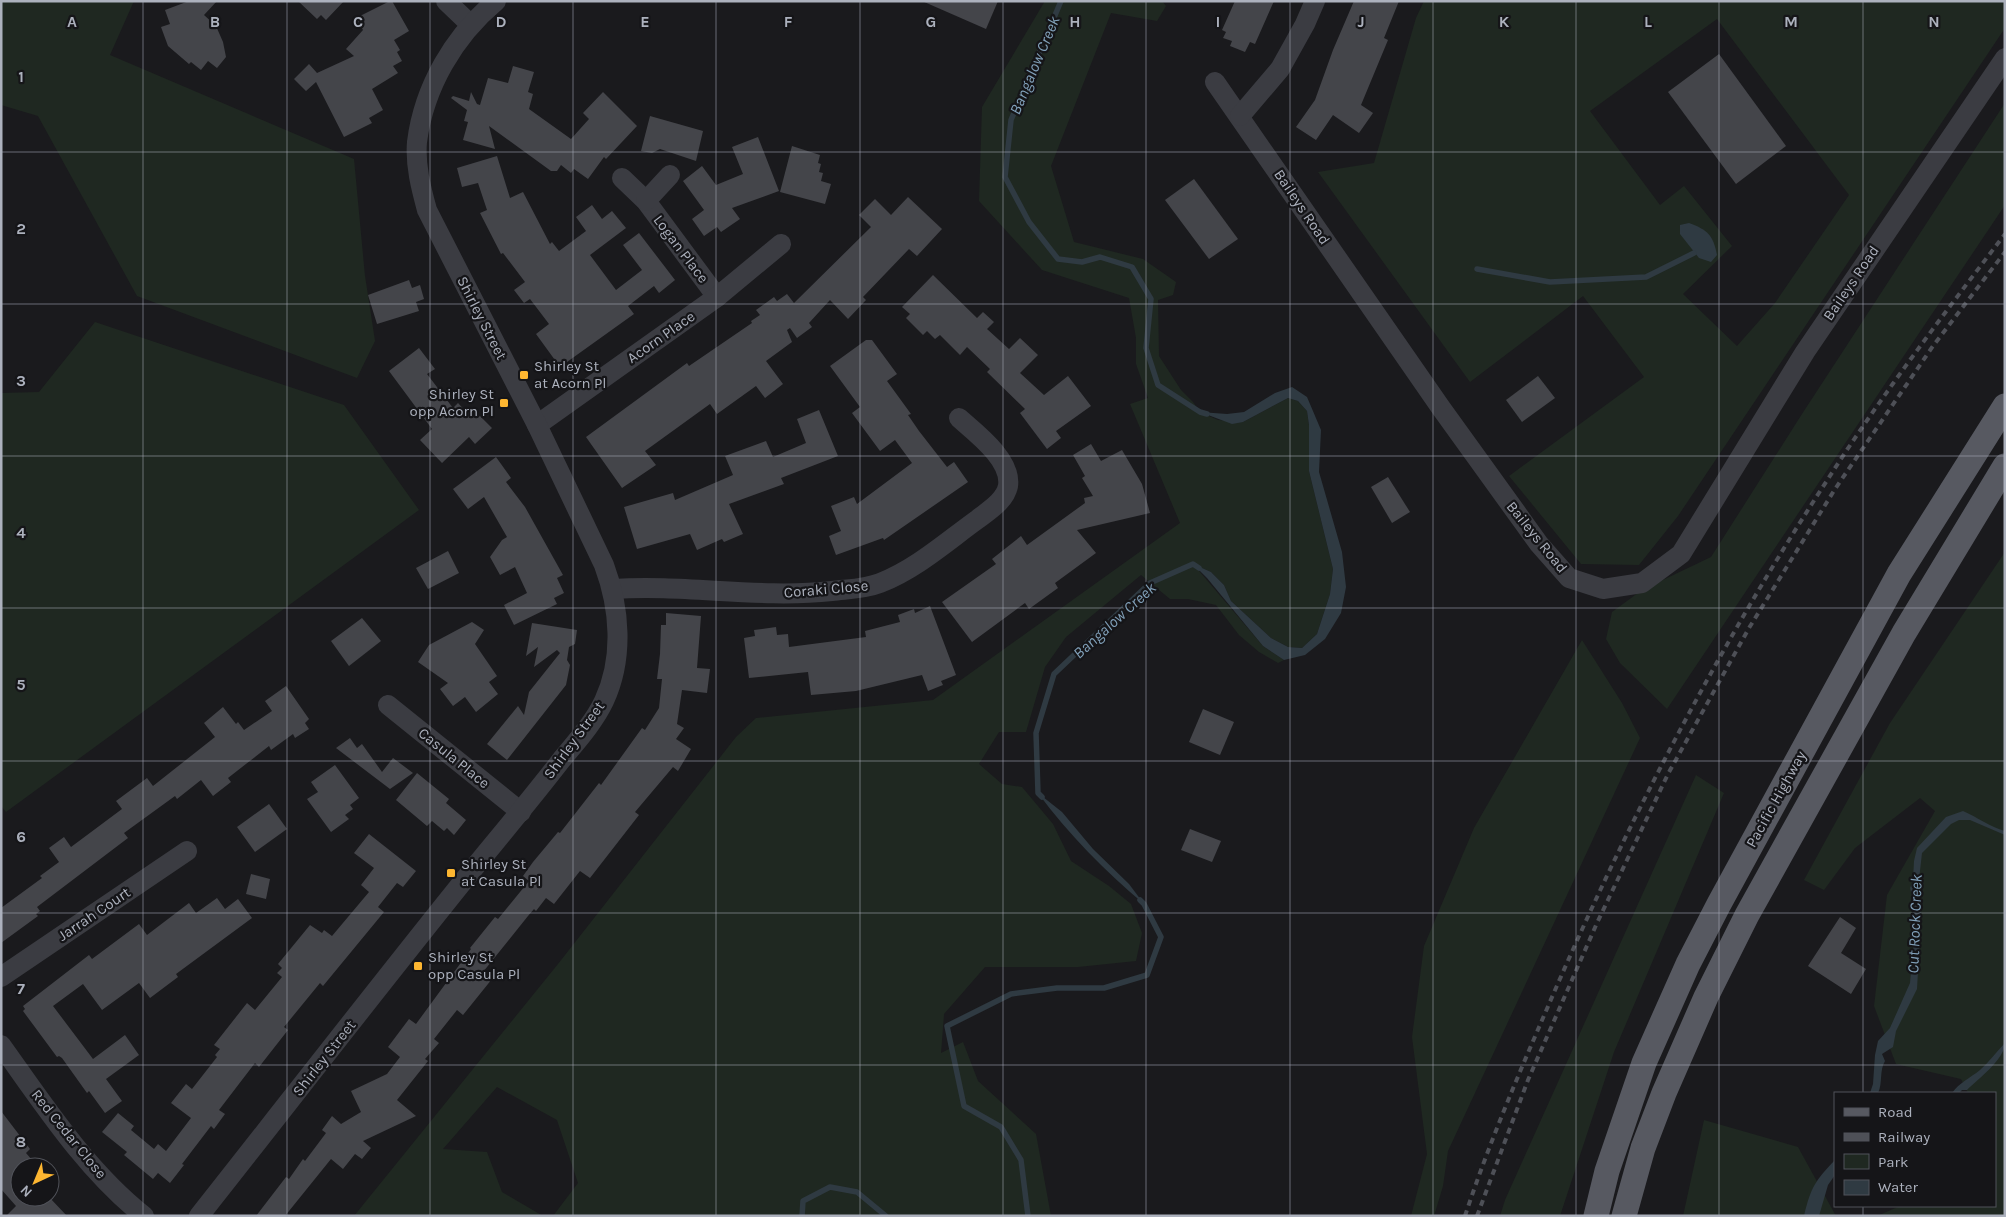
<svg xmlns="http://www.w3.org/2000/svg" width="2006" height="1217" viewBox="0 0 2006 1217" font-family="Karla,sans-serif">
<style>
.green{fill:#1f2821;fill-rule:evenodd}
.water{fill:#2f3a42}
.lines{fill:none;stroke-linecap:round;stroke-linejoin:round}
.stream{stroke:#2f3a42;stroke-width:5.5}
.building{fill:#44454a}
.minor{stroke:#3b3c42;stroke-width:20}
.major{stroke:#575961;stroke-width:25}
.rail{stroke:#4e5057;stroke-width:4;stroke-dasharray:6 5;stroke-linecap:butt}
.grid{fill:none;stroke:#acb1bd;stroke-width:1;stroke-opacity:0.55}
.poi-dot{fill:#fdb631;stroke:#151518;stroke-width:2}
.labels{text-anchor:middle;stroke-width:4.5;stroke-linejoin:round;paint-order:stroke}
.street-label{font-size:15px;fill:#acb1bd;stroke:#151518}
.poi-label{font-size:15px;fill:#acb1bd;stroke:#151518;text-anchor:start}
.water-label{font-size:16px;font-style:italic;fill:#81a0b9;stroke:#151518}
.grid-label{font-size:16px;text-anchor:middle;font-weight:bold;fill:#acb1bd;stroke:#151518;stroke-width:4.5;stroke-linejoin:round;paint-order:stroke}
</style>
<rect width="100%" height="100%" fill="#1a1a1d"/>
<!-- green -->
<g class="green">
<polygon points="1,1 134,1 110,55 354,159 365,276 375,341 357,378 137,296 38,116 1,105"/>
<polygon points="1045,1 1162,1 1166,6 1157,21 1111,13 1051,166 1074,242 1143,259 1176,282 1173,295 1158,300 1159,356 1181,390 1193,402 1200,412 1218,420 1243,422 1288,398 1298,401 1307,411 1309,425 1309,471 1333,569 1330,594 1317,634 1302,648 1288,647 1271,638 1231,601 1224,585 1211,572 1194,565 1263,646 1284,660 1278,663 1259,652 1239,635 1216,605 1188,599 1170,599 1141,575 1066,637 1045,667 1026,732 999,732 979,764 1002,784 1022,787 1053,824 1071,861 1109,886 1131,904 1142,933 1136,961 1078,967 985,967 944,1014 941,1053 963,1042 978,1081 1036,1134 1051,1216 553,1216 578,1183 557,1120 497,1087 443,1149 487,1152 502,1192 543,1216 354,1216 558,964 736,737 756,718 933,700 1180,523 1130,404 1148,398 1136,364 1136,338 1129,298 1042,270 979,201 982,107"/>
<path d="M1424,1H2005V28L1678,516L1639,565L1581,564L1509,476L1644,377L1583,296L1470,382L1318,172L1374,163L1416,18ZM1717,19L1849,195L1775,303L1737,346L1683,294L1732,246L1684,186L1660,205L1590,111Z"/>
<polygon points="2005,103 2005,205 1667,709 1620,663 1606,639 1612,612 1642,590 1711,557 1802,414"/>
<polygon points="95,322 344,405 419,510 6,812 1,806 1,393 39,392"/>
<polygon points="2005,552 2005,1216 1877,1216 1900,1206 1995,1206 1995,1093 1968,1093 1961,1079 1896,1064 1874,1006 1887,895 1935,811 1920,798 1855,848 1824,890 1804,880 1890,723"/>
<polygon points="1582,640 1622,703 1640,738 1448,1151 1443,1186 1434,1216 1411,1216 1427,1154 1412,1037 1424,946 1474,828"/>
<polygon points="1696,775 1724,793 1614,1052 1560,1216 1500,1216 1505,1200"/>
<polygon points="1704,1120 1798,1147 1836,1216 1683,1216"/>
</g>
<!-- water -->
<g class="water">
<path d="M1689,223C1708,230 1713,235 1717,255L1711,262L1699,258L1680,234V225Z"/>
<polygon points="1292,387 1307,397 1321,430 1319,472 1342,552 1346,587 1341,613 1325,639 1305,655 1284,660 1263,646 1207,578 1193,564 1211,572 1224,585 1231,601 1271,638 1288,647 1302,648 1317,634 1330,594 1333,569 1309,471 1309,425 1307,411 1298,401 1288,398 1243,422 1232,424 1200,412 1227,414 1244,412 1275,393"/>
<path d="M1038,793L1062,812L1093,849L1129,884L1144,904C1104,870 1069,835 1038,793Z"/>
<path d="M1963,811C1977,817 1990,827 2005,831V835L1970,820H1959L1951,824L1922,853L1919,880L1921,919L1917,989L1896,1031L1893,1047L1882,1054L1885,1061C1879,1071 1883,1083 1878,1093H1870L1873,1084L1875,1055L1878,1041L1890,1028L1910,983L1914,938L1912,921L1914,903L1910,888L1913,881L1914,861L1917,848L1946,817Z"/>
<path d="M2005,1043C2005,1059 1978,1079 1967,1090H1962L1959,1093H1952C1959,1083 1970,1078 1980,1070C1989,1062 1996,1052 2005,1043Z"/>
<path d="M1835,1160V1175L1828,1185L1819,1216H1804C1811,1187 1815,1181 1835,1160Z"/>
</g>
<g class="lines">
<!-- stream -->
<g class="stream">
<polyline points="1061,1 1011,120 1005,177 1029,222 1058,259 1082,262 1100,257 1132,267 1151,299 1146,348 1158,385 1200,412 1207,414"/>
<polyline points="1477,269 1550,282 1646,277 1694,253"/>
<polyline points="1042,797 1038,793 1036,733 1054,674 1150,583 1193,564 1199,568"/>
<polyline points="802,1216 803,1201 830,1187 857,1192 886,1216"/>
<polyline points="1028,1216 1021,1160 1001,1127 964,1106 947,1026 1011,994 1057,988 1104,988 1147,975 1161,937 1144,904 1140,900"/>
</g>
</g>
<!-- building -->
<g class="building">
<polygon points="189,1 217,1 204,15 216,26 223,42 226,57 217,68 208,61 201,70 191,62 189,64 168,46 161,27 170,24 165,10"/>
<polygon points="298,1 344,1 326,20 321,15 317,19"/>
<polygon points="390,1 392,1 409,31 394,40 400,50 397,52 402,61 393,66 398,73 372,89 383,110 369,118 372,123 344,137 316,82 306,91 294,79 309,64 317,73 354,56 346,49 363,30 356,18"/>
<polygon points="922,1 998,1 986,29"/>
<polygon points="1235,1 1274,1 1255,44 1250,42 1245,52 1230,46 1232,41 1223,38 1226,32 1222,30"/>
<polygon points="1354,1 1399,1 1384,38 1388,40 1361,105 1373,113 1359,133 1333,115 1316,140 1296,127 1315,100 1333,50"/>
<polygon points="1719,54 1786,146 1736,184 1668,92"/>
<polygon points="513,66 534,72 528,92 533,94 529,109 571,139 589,119 583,113 603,92 637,126 606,159 604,157 588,179 574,169 571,173 561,165 557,171 551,171 489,126 495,149 463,140 468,122 464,121 467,110 451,98 453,96 469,101 471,92 477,104 480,105 488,78 508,83"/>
<polygon points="650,116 703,131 696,161 660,149 652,153 641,151"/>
<polygon points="758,137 779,191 732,208 740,219 721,232 717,227 704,236 692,219 704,210 683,181 702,166 716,185 743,174 732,147"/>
<polygon points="792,146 820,155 818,163 821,164 819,172 823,173 821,181 831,184 825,204 780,192"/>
<polygon points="497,156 510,198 523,192 550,244 552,242 559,251 586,231 576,217 592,205 602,219 612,211 626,228 590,255 616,290 642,270 623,245 639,233 675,280 659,293 654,286 628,306 634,314 560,367 536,334 549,324 530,299 524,303 514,290 525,282 503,253 501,254 480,213 487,210 478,183 462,187 457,168"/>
<polygon points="1194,179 1238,239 1209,259 1165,200"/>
<polygon points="908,197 942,229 917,256 909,249 863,297 866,300 848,319 830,300 809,323 812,327 797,338 790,328 787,330 792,342 766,361 783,384 765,398 756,386 717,414 710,404 645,451 656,465 622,488 586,437 687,363 689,366 752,323 751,321 760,315 756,310 774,297 777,301 787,294 794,303 871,227 859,215 875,199 891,215"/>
<polygon points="933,275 977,318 983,312 994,322 987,329 1009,349 1020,338 1038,355 1020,373 1044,395 1068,376 1091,406 1056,431 1061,438 1047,449 1020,413 1025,409 987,372 990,369 967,347 960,355 940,335 935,339 927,331 923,335 906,318 910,314 902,307"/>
<polygon points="409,280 412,288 420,285 424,299 416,302 419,311 377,324 368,295"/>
<polygon points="866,340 872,340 897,374 887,381 911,414 908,415 919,431 947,467 954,462 968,482 884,540 883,538 836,555 829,536 841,531 831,506 854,497 857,504 912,463 895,440 880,451 852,413 860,407 830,366"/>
<polygon points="419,348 435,369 427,374 453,408 458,403 467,413 469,410 477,418 480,416 492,428 475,444 469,437 442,463 420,440 432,429 389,371"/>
<polygon points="1538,376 1555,398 1522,422 1506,400"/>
<polygon points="819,410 838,456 781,478 784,484 729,504 743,534 724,542 722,539 697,550 690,534 637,549 624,507 673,493 675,500 733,475 725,456 766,441 773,457 806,443 797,419"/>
<polygon points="1091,444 1101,461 1122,450 1142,484 1150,513 1077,530 1096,553 1055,583 1058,588 1029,609 1025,603 972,642 942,602 996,564 992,559 1021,536 1027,545 1085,503 1084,498 1093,496 1082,478 1085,476 1073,455"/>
<polygon points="496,457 511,478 506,482 525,507 563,575 557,578 564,593 554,598 557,604 514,625 504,605 527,593 515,567 500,575 490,557 502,540 507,537 484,497 468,509 453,489"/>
<polygon points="1388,477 1410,512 1392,523 1371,487"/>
<polygon points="448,551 459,573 428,589 416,568"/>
<polygon points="930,606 956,675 941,681 943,685 928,691 922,675 856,691 811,695 808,672 749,678 744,638 755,636 754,630 776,627 777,635 788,634 789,647 866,637 865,631 900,622 898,615 914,609 915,613"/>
<polygon points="666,613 701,616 697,668 710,669 707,693 682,690 677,724 684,728 676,739 691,749 678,771 673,767 635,812 639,815 590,878 580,871 554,904 546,898 536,911 534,909 528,916 483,972 492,979 463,1015 457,1010 434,1039 439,1043 425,1059 428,1061 397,1100 416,1116 363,1141 371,1148 362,1159 355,1154 343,1169 331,1159 285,1216 256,1216 286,1177 289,1179 303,1159 305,1161 326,1133 322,1130 332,1116 341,1124 361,1112 351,1091 387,1074 400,1057 388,1047 409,1019 416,1024 471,949 470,948 495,917 498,919 529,881 523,876 533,862 558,832 560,833 599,783 601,785 642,728 645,730 659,708 662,679 657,679 660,654 661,625 666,625"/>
<polygon points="362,618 381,641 349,666 331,641"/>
<polygon points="472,622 484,630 475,644 497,676 489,682 498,694 476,712 465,697 453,706 440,689 448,683 418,662 429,645"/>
<polygon points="532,623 577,630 575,644 569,647 567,660 570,665 566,685 507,760 487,744 518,706 524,715 529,692 560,653 557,650 534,667 538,647 526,656"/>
<polygon points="286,686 309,719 305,723 309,729 295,738 293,734 271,750 269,746 228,778 231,782 213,796 201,780 177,799 175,796 124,833 128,838 37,907 40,911 36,914 38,916 1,943 1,908 42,878 40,876 59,862 49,848 64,837 71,847 122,809 116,801 147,778 153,786 215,737 204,723 223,707 236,724 238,722 244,730 272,711 265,701"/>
<polygon points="1203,709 1234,722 1220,755 1189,742"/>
<polygon points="350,738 357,748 362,744 382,772 393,758 413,773 390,789 336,748"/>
<polygon points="335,765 359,798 350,805 353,809 345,815 349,819 331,832 307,799 318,792 311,782"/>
<polygon points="417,773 449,799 446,803 466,820 454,835 447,828 444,831 432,821 427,826 396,800"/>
<polygon points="269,804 287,829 255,852 237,827"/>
<polygon points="1190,829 1221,841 1212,862 1181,850"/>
<polygon points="369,834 416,871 403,887 397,883 378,907 384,912 323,986 320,983 284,1027 288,1030 259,1067 255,1063 219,1110 225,1114 214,1129 211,1126 182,1164 184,1165 170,1183 158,1173 153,1179 124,1155 127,1152 102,1132 118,1113 134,1126 131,1130 154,1149 158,1144 166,1151 191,1118 171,1103 186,1084 192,1089 217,1057 215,1055 220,1049 214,1045 247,1003 255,1010 282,977 277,973 282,968 278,964 310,925 322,933 324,930 332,936 369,892 361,885 374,868 354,853"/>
<polygon points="251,874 270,879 266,899 246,894"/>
<polygon points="217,898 225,909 238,899 252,918 176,974 178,977 150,998 139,983 102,1010 83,984 53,1006 93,1059 125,1035 139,1055 106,1079 122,1101 105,1113 89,1091 87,1093 62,1058 59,1056 57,1057 23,1011 25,1009 23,1006 89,955 92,959 139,924 147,935 189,903 196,913"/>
<polygon points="1840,917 1856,928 1841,953 1866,969 1851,994 1808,966"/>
<polygon points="1,1111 30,1149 26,1153 38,1167 20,1167 20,1197 49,1197 67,1216 6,1216 16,1206 1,1189"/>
</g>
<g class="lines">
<!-- minor -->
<g class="minor">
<polyline points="446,1 470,24"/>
<polyline points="1215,82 1441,408 1539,544 1569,578 1603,589 1642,583 1681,554 1805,352 2005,58"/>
<polyline points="1240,116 1280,69 1305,24 1315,1"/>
<polyline points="622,178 646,201 717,297"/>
<polyline points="646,201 670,175"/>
<polyline points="537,425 717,297 781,244"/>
<path d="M613,589C686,584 759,599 832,591C848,589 865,589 880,583C916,569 946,542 978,519C988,511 1005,501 1008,486C1012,460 976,433 959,418"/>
<polyline points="388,705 521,812"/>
<polyline points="1,977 187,851"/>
<path d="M1,1045C44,1105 86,1170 144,1216"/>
<path d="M199,1216C289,1102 378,987 469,874C500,836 532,798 562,759C577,741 594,722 604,701C624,658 620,608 604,565L537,425L427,210C421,188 415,165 417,142C424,87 454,36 496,1"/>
</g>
<!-- major -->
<g class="major">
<polyline points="1596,1216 1607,1171 1644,1063 1688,964 1719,904 1899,574 2005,406"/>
<polyline points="1624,1216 1643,1148 1664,1093 1706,997 1747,915 1904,633 2005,466"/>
</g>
<!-- rail -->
<g class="rail">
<path d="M1465,1216C1488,1146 1517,1078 1546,1011C1625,827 1717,649 1826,482C1881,396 1943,315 2005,234"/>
<polyline points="1477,1216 1528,1080 1597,923 1668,774 1749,628 1835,489 1933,346 2005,252"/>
</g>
</g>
<!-- grid -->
<path class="grid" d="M143,1V1216M287,1V1216M430,1V1216M573,1V1216M716,1V1216M860,1V1216M1003,1V1216M1146,1V1216M1290,1V1216M1433,1V1216M1576,1V1216M1719,1V1216M1863,1V1093M1,152H2005M1,304H2005M1,456H2005M1,608H2005M1,761H2005M1,913H2005M1,1065H2005M1863,1206V1216"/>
<!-- markers -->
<g class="poi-dot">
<rect x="519" y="370" width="10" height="10" rx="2.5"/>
<rect x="499" y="398" width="10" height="10" rx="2.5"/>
<rect x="446" y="868" width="10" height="10" rx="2.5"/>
<rect x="413" y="961" width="10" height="10" rx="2.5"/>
</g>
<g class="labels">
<!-- street labels -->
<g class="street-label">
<text transform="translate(1302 207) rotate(56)" y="5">Baileys Road</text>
<text transform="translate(681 249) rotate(53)" y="5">Logan Place</text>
<text transform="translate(1851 283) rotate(-56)" y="5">Baileys Road</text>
<text transform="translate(482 318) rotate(63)" y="5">Shirley Street</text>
<text transform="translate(661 337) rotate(-35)" y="5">Acorn Place</text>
<text transform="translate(1537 537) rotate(51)" y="5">Baileys Road</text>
<text transform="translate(826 589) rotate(-5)" y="5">Coraki Close</text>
<text transform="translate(574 740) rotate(-54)" y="5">Shirley Street</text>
<text transform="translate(454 758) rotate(39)" y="5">Casula Place</text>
<text transform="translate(1776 799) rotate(-61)" y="5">Pacific Highway</text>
<text transform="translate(94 914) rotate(-34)" y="5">Jarrah Court</text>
<text transform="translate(324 1058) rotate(-52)" y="5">Shirley Street</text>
<text transform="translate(69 1134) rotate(51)" y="5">Red Cedar Close</text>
</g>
<!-- poi labels -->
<g class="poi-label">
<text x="534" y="371">Shirley St<tspan x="534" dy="17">at Acorn Pl</tspan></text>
<text x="494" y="399" text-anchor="end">Shirley St<tspan x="494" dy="17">opp Acorn Pl</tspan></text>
<text x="461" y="869">Shirley St<tspan x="461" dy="17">at Casula Pl</tspan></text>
<text x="428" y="962">Shirley St<tspan x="428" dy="17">opp Casula Pl</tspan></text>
</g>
<!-- water labels -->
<g class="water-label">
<text transform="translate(1034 65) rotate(-67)" y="6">Bangalow Creek</text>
<text transform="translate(1114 620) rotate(-42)" y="6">Bangalow Creek</text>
<text transform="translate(1914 924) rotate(-88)" y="6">Cut Rock Creek</text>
</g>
</g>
<g class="grid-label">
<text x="72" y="27">A</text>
<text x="215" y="27">B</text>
<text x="358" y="27">C</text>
<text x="501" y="27">D</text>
<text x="645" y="27">E</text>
<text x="788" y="27">F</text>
<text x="931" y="27">G</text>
<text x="1075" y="27">H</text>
<text x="1218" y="27">I</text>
<text x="1361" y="27">J</text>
<text x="1504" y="27">K</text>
<text x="1648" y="27">L</text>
<text x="1791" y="27">M</text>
<text x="1934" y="27">N</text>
<text x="21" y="82">1</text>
<text x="21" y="234">2</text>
<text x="21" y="386">3</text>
<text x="21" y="538">4</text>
<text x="21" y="690">5</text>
<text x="21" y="842">6</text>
<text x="21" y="994">7</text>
<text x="21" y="1147">8</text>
</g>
<!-- border -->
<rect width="2006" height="1217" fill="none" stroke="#acb1bd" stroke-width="5"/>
<!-- legend -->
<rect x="1834" y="1092" width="162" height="115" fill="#151518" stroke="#51535a"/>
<rect x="1844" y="1108" width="25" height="8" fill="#575961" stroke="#51535a"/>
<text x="1878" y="1117" font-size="15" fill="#acb1bd">Road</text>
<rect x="1844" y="1133" width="25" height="8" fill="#4e5057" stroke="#51535a"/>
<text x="1878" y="1142" font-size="15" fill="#acb1bd">Railway</text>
<rect x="1844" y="1154" width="25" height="15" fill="#1f2821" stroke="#51535a"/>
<text x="1878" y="1167" font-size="15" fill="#acb1bd">Park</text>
<rect x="1844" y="1180" width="25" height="15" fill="#2f3a42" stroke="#51535a"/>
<text x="1878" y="1192" font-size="15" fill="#acb1bd">Water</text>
<!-- north arrow -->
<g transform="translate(35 1182) rotate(224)"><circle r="24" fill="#151518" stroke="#51535a"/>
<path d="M0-4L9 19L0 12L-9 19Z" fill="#fdb631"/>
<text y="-8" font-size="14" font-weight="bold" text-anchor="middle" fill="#acb1bd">N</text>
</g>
</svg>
